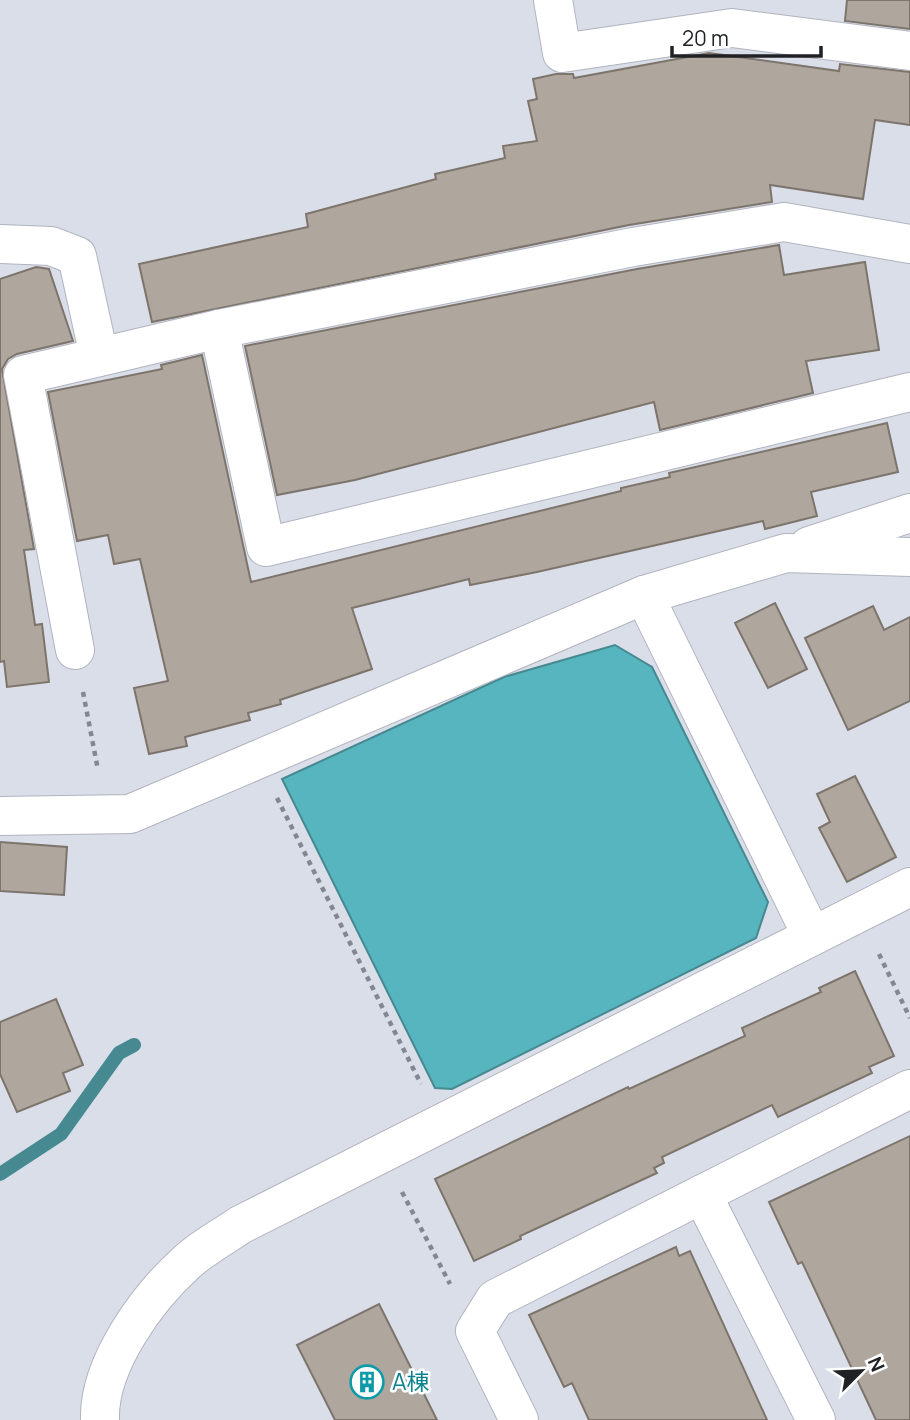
<svg xmlns="http://www.w3.org/2000/svg" width="910" height="1420" viewBox="0 0 910 1420" font-family="Manrope,'Noto Sans JP',sans-serif">
<style>
.water{fill:#56b5be;stroke:#468990;stroke-width:2}
.lines{fill:none;stroke-linecap:round;stroke-linejoin:round}
.stream{stroke:#468990;stroke-width:14}
.building{fill:#afa69d;stroke:#7d746c;stroke-width:2}
.minor-casing{stroke:#b1b4bf;stroke-width:40}
.tertiary-casing{stroke:#b1b4bf;stroke-width:40}
.path{stroke:#84878f;stroke-width:4.5;stroke-dasharray:5 5;stroke-linecap:butt}
.minor{stroke:#fff;stroke-width:38}
.tertiary{stroke:#fff;stroke-width:38}
.labels{text-anchor:middle;stroke-width:5;stroke-linejoin:round;paint-order:stroke}
.culture-label{font-size:23px;fill:#0d838f;stroke:#fff;text-anchor:start}
</style>
<rect width="100%" height="100%" fill="#dadee9"/>
<!-- water -->
<polygon class="water" points="615,645 652,667 768,902 756,938 452,1089 435,1088 282,779 504,677"/>
<g class="lines">
<!-- stream -->
<polyline class="stream" points="0,1174 61,1134 119,1053 134,1045"/>
</g>
<!-- building -->
<g class="building">
<polygon points="847,0 910,0 910,29 845,21"/>
<polygon points="709,53 839,71 840,64 910,72 910,125 875,120 863,199 770,185 772,202 629,225 152,322 139,264 308,227 306,214 436,179 435,174 505,158 503,146 537,141 528,101 537,99 533,79 556,74 573,74 574,78"/>
<polygon points="779,245 784,275 865,262 879,350 806,361 813,393 660,430 654,402 355,480 277,495 245,346 637,269"/>
<polygon points="36,267 49,269 73,341 17,354 8,359 2,369 34,549 24,550 35,625 42,624 49,682 7,687 4,661 0,662 0,279"/>
<polygon points="202,355 251,582 621,491 621,488 670,477 669,473 887,423 898,472 811,492 817,516 765,529 763,521 537,572 470,585 469,579 352,608 372,669 280,700 281,704 248,713 250,720 185,737 187,746 149,754 134,688 168,681 140,559 114,564 108,535 77,541 48,392 162,369 161,365"/>
<polygon points="775,603 807,669 768,688 735,623"/>
<polygon points="873,606 884,630 910,617 910,701 848,730 805,638"/>
<polygon points="855,776 896,857 847,882 819,828 830,822 817,794"/>
<polygon points="0,842 67,847 64,895 0,891"/>
<polygon points="855,971 894,1056 869,1067 872,1073 778,1117 772,1105 662,1157 664,1163 654,1168 657,1173 520,1236 521,1239 474,1261 435,1179 628,1087 629,1089 745,1036 742,1028 821,992 819,988"/>
<polygon points="56,999 83,1065 63,1073 70,1091 17,1112 0,1074 0,1022"/>
<polygon points="910,1136 910,1420 876,1420 802,1262 798,1264 769,1202"/>
<polygon points="676,1247 679,1256 690,1251 767,1420 589,1420 572,1383 564,1387 529,1315"/>
<polygon points="379,1304 437,1420 335,1420 297,1345"/>
</g>
<g class="lines">
<defs>
<g id="minor">
<polyline points="553,0 562,53 732,28 910,51"/>
<polyline points="0,244 51,246 77,256 99,356"/>
<polyline points="219,329 266,547 910,392"/>
<polyline points="809,546 910,513"/>
<polyline points="644,595 812,936"/>
<polyline points="75,650 23,375 219,329 633,247 784,222 910,244"/>
<polyline points="0,816 130,814 644,595 786,553 910,557"/>
<polyline points="702,1194 816,1420"/>
<polyline points="519,1420 475,1331 495,1299 910,1089"/>
</g>
<path id="tertiary" d="M100,1420C98,1365 147,1298 187,1262C202,1248 223,1237 240,1225L910,887"/>
</defs>
<!-- minor casing -->
<use href="#minor" class="minor-casing"/>
<!-- tertiary casing -->
<use href="#tertiary" class="tertiary-casing"/>
<!-- path -->
<g class="path">
<polyline points="83,692 98,770"/>
<polyline points="277,798 421,1084"/>
<polyline points="879,954 910,1018"/>
<polyline points="402,1192 450,1284"/>
</g>
<!-- minor -->
<use href="#minor" class="minor"/>
<!-- tertiary -->
<use href="#tertiary" class="tertiary"/>
</g>
<!-- icons -->
<defs>
<symbol id="building-ring" viewBox="-11 -11 22 22"><circle r="9.5" fill="#fff" stroke="#0f9aa8" stroke-width="1.5"/><path d="M-4-6H4V6H1V3H-1V6H-4ZM-2.5-4.3h1.7v1.8h-1.7ZM.8-4.3h1.7v1.8H.8ZM-2.5-1h1.7V.8h-1.7ZM.8-1h1.7V.8H.8Z" fill="#0f9aa8"/></symbol>
</defs>
<g fill-rule="evenodd">
<use href="#building-ring" x="348" y="1363" width="38" height="38"/>
</g>
<g class="labels">
<!-- culture labels -->
<g class="culture-label">
<text x="392" y="1390">A棟</text>
</g>
</g>
<!-- north arrow -->
<g transform="translate(861 1371) rotate(66)" stroke="#ffffff" stroke-width="5" paint-order="stroke">
<path d="M0-5L12 26L0 18L-12 26Z" fill="#1f2125"/>
<text y="-10" font-size="19" font-weight="bold" text-anchor="middle" fill="#1f2125">N</text>
</g>
<!-- scale -->
<path d="M672 46v10h149v-10" fill="none" stroke="#1f2125" stroke-width="3.5"/>
<text x="682" y="46" font-size="21" fill="#1f2125" stroke="#ffffff" stroke-width="5" paint-order="stroke">20 m</text>
</svg>
